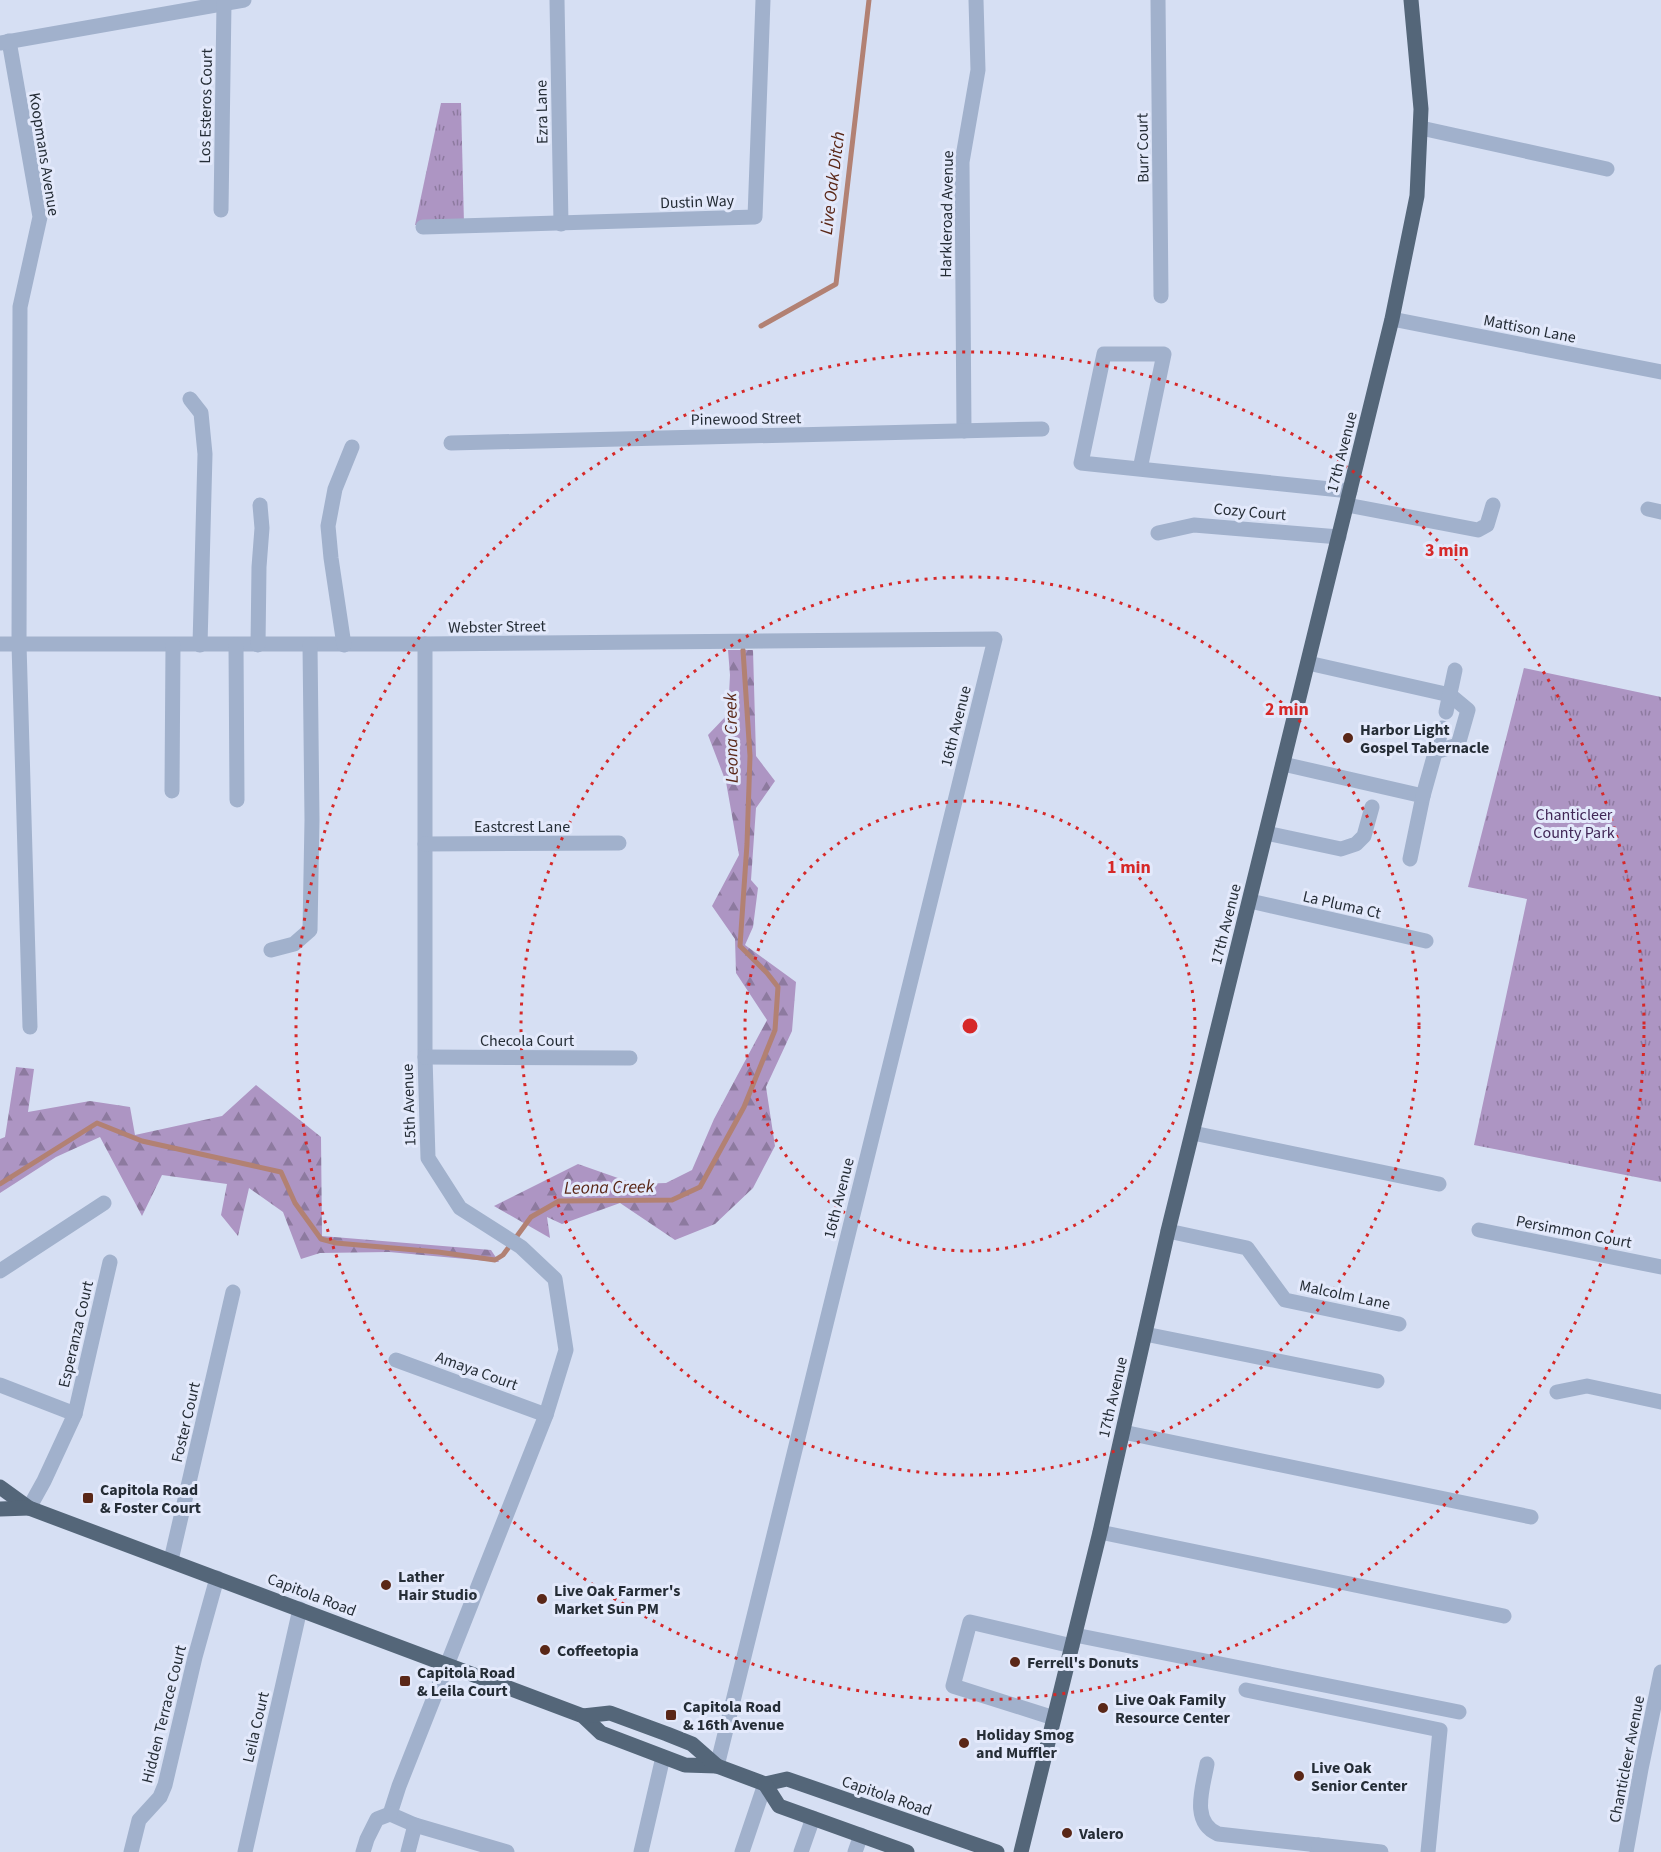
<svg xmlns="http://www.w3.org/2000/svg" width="1661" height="1852" viewBox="0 0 1661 1852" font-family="'Source Sans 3',sans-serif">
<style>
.forest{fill:url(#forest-firs)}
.park{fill:url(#park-tufts)}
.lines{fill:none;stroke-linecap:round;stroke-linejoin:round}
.stream{stroke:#b28173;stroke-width:5}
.minor{stroke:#a1b1cc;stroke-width:15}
.major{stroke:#546679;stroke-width:15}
.ring{fill:none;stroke:#d62828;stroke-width:3;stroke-dasharray:3 6}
.poi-dot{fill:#5a2717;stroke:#e3e9fb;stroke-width:2}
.labels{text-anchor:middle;stroke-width:6;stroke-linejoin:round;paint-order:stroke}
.street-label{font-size:16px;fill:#252d36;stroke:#e3e9fb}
.poi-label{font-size:16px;font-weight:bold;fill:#252d36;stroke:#e3e9fb;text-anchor:start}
.park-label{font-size:16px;fill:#402656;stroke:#e3e9fb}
.water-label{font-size:18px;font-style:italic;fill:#5a2717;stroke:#e3e9fb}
.centre{fill:#d62828;stroke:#e3e9fb;stroke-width:3}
.ring-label{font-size:18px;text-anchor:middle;font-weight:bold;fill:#d62828;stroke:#e3e9fb;stroke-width:6;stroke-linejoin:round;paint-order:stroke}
</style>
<defs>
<pattern id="forest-firs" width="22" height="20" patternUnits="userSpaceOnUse" patternTransform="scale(1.5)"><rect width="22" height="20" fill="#ad95c3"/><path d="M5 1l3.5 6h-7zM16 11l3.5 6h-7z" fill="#8d7a9f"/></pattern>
<pattern id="park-tufts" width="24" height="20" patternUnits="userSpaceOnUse" patternTransform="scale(1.5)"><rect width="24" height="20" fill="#ad95c3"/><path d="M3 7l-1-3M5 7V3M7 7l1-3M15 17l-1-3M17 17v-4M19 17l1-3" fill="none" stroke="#8d7a9f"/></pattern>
</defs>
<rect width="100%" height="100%" fill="#d6dff3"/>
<!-- forest -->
<g class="forest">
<polygon points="728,650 753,650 756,756 775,781 756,808 751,880 758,888 753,927 745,945 796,982 792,1031 766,1087 775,1146 753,1188 715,1224 675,1240 620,1203 562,1224 547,1217 550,1238 494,1206 578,1164 635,1184 666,1183 692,1170 714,1119 767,1020 736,973 735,939 712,906 739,855 726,782 708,735 728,714 730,675"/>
<polygon points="16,1067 34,1069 28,1112 90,1101 130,1107 135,1135 222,1116 256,1085 321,1137 322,1236 491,1250 499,1262 389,1252 320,1253 301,1259 283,1212 249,1188 238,1236 221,1215 227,1184 162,1175 142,1216 100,1137 56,1157 0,1193 0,1139 5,1137"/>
</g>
<!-- park -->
<g class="park">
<polygon points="441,103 461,103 464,224 415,225"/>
<polygon points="1524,668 1661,697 1661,1182 1474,1145 1527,899 1468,887"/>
</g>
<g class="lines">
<!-- stream -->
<g class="stream">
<polyline points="761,326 836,284 869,0"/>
<polyline points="0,1184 97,1123 142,1141 281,1172 295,1203 321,1239 336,1243 438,1252 495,1260 503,1255 531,1217 559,1201 672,1200 700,1187 744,1107 775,1030 778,987 767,973 740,946 747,844 750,756 743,650"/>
</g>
<!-- minor -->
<g class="minor">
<polyline points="557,0 561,224"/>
<polyline points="1158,0 1161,296"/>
<polyline points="9,41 40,217 20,307 19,644 30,1027"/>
<polyline points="0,43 244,0"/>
<polyline points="1421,128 1607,169"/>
<polyline points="221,210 224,3"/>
<polyline points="423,227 755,217 763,0"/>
<polyline points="1392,319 1661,372"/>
<polyline points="190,399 201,413 205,454 200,645"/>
<polyline points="964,431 962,162 978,70 976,0"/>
<polyline points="451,443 1042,429"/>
<polyline points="1140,469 1164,354 1104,354 1081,463 1350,491"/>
<polyline points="1347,505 1478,530 1487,525 1493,505"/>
<polyline points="1648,509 1661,512"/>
<polyline points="1158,533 1194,525 1339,537"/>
<polyline points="0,644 425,644 995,639 717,1766"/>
<polyline points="425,644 425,1057 428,1158 460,1208 521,1247 555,1279 566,1350 546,1415 399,1786 390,1814 415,1825 507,1852"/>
<polyline points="236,645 237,800"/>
<polyline points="258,645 259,567 262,528 260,505"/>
<polyline points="344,645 331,558 328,526 335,489 352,447"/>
<polyline points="1308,663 1450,695 1468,710 1458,745 1435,752"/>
<polyline points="1446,712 1455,670"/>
<polyline points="1283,764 1423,796 1410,859"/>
<polyline points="172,791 173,645"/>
<polyline points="1423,796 1442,728"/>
<polyline points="1266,833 1341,849 1356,844 1364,836 1372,807"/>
<polyline points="425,844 619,843"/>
<polyline points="1250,901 1426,941"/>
<polyline points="271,950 294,944 310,930 312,820 310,645"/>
<polyline points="425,1057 630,1058"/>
<polyline points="1193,1133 1439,1184"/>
<polyline points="1479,1230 1661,1267"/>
<polyline points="1168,1231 1247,1248 1285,1300 1399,1324"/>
<polyline points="0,1271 104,1203"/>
<polyline points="1145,1334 1377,1381"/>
<polyline points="396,1360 546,1415"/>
<polyline points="0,1385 75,1414"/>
<polyline points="1557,1392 1587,1386 1661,1402"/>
<polyline points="1123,1432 1531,1517"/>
<polyline points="29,1508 44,1481 75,1414 110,1262"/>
<polyline points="1100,1532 1504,1616"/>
<polyline points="171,1560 233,1292"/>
<polyline points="1075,1635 1459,1712"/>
<polyline points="1246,1690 1440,1730 1428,1852"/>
<polyline points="1054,1718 953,1686 970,1622 1072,1646"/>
<path d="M1207,1764C1203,1787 1190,1822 1218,1834L1318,1845L1317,1852"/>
<polyline points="1318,1845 1381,1852"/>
<polyline points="131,1852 139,1820 160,1797 165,1785 195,1657 217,1578"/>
<polyline points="245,1852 300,1609"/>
<polyline points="363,1852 367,1839 377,1819 390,1814"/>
<polyline points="408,1852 415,1825"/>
<polyline points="641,1852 663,1757"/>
<polyline points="742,1852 765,1784"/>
<polyline points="801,1852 813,1818"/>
<polyline points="855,1852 861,1835"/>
<polyline points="1626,1852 1641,1769 1661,1672"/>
</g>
<!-- major -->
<g class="major">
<polyline points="0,1487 29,1508 583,1716 601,1733 685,1765 717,1766 765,1784 787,1779 997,1852"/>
<polyline points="0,1509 29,1508"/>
<polyline points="583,1716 610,1713 667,1734 692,1744 717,1766"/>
<polyline points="765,1784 779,1806 907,1852"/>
<polyline points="1021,1852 1100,1532 1168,1231 1392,319 1417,196 1421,109 1411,0"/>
</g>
</g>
<!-- distance rings -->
<g class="ring">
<circle cx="970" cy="1026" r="225"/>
<circle cx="970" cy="1026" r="449"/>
<circle cx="970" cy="1026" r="674"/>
</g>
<!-- markers -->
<g class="poi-dot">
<circle cx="1348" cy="738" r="6"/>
<rect x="82" y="1492" width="12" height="12" rx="3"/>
<circle cx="386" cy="1585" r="6"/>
<circle cx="542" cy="1599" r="6"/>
<circle cx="545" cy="1650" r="6"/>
<circle cx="1015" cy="1662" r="6"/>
<rect x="399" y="1675" width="12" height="12" rx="3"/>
<circle cx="1103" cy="1708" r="6"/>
<rect x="665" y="1709" width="12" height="12" rx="3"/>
<circle cx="964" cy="1743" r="6"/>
<circle cx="1299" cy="1776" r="6"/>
<circle cx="1067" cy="1833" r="6"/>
</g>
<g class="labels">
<!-- street labels -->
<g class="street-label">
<text transform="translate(205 106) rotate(-89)" y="6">Los Esteros Court</text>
<text transform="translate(541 112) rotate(-91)" y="6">Ezra Lane</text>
<text transform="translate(1142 148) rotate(-91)" y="6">Burr Court</text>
<text transform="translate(45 154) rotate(81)" y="6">Koopmans Avenue</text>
<text transform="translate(697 201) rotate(-2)" y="6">Dustin Way</text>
<text transform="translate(946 214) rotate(-89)" y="6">Harkleroad Avenue</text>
<text transform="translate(1530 328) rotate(11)" y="6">Mattison Lane</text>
<text transform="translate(746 418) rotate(-1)" y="6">Pinewood Street</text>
<text transform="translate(1341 452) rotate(-76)" y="6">17th Avenue</text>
<text transform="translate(1250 511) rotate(5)" y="6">Cozy Court</text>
<text transform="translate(497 626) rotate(-1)" y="6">Webster Street</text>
<text transform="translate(955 726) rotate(-76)" y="6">16th Avenue</text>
<text x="522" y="832">Eastcrest Lane</text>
<text transform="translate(1342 904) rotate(13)" y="6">La Pluma Ct</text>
<text transform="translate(1225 924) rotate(-76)" y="6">17th Avenue</text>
<text x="527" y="1046">Checola Court</text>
<text transform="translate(408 1105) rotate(-92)" y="6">15th Avenue</text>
<text transform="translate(838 1198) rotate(-76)" y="6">16th Avenue</text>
<text transform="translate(1574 1231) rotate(11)" y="6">Persimmon Court</text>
<text transform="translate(1345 1294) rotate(12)" y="6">Malcolm Lane</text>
<text transform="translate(75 1334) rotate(-77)" y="6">Esperanza Court</text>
<text transform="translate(477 1370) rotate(20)" y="6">Amaya Court</text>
<text transform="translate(1112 1397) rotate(-77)" y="6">17th Avenue</text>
<text transform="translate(185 1422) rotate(-77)" y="6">Foster Court</text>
<text transform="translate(312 1594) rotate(21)" y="6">Capitola Road</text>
<text transform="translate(163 1714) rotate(-76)" y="6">Hidden Terrace Court</text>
<text transform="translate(255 1727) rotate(-77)" y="6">Leila Court</text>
<text transform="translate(1626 1759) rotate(-79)" y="6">Chanticleer Avenue</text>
<text transform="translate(887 1795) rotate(19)" y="6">Capitola Road</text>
</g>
<!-- poi labels -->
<g class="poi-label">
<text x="1360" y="735">Harbor Light<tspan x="1360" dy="18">Gospel Tabernacle</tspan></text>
<text x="100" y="1495">Capitola Road<tspan x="100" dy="18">&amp; Foster Court</tspan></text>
<text x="398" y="1582">Lather<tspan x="398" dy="18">Hair Studio</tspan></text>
<text x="554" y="1596">Live Oak Farmer's<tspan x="554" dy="18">Market Sun PM</tspan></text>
<text x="557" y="1656">Coffeetopia</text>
<text x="1027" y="1668">Ferrell's Donuts</text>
<text x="417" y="1678">Capitola Road<tspan x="417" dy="18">&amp; Leila Court</tspan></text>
<text x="1115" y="1705">Live Oak Family<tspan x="1115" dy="18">Resource Center</tspan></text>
<text x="683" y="1712">Capitola Road<tspan x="683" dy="18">&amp; 16th Avenue</tspan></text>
<text x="976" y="1740">Holiday Smog<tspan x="976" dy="18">and Muffler</tspan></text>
<text x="1311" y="1773">Live Oak<tspan x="1311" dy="18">Senior Center</tspan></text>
<text x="1079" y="1839">Valero</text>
</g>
<!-- park labels -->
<g class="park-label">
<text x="1574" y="820">Chanticleer<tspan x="1574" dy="18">County Park</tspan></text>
</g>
<!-- water labels -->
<g class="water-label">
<text transform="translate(832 183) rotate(-83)" y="6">Live Oak Ditch</text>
<text transform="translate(731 738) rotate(-91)" y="6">Leona Creek</text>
<text transform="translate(609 1187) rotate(-1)" y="6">Leona Creek</text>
</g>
</g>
<circle cx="970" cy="1026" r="9" class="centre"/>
<g class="ring-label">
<text x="1447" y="556">3 min</text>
<text x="1287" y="715">2 min</text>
<text x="1129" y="873">1 min</text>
</g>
</svg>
